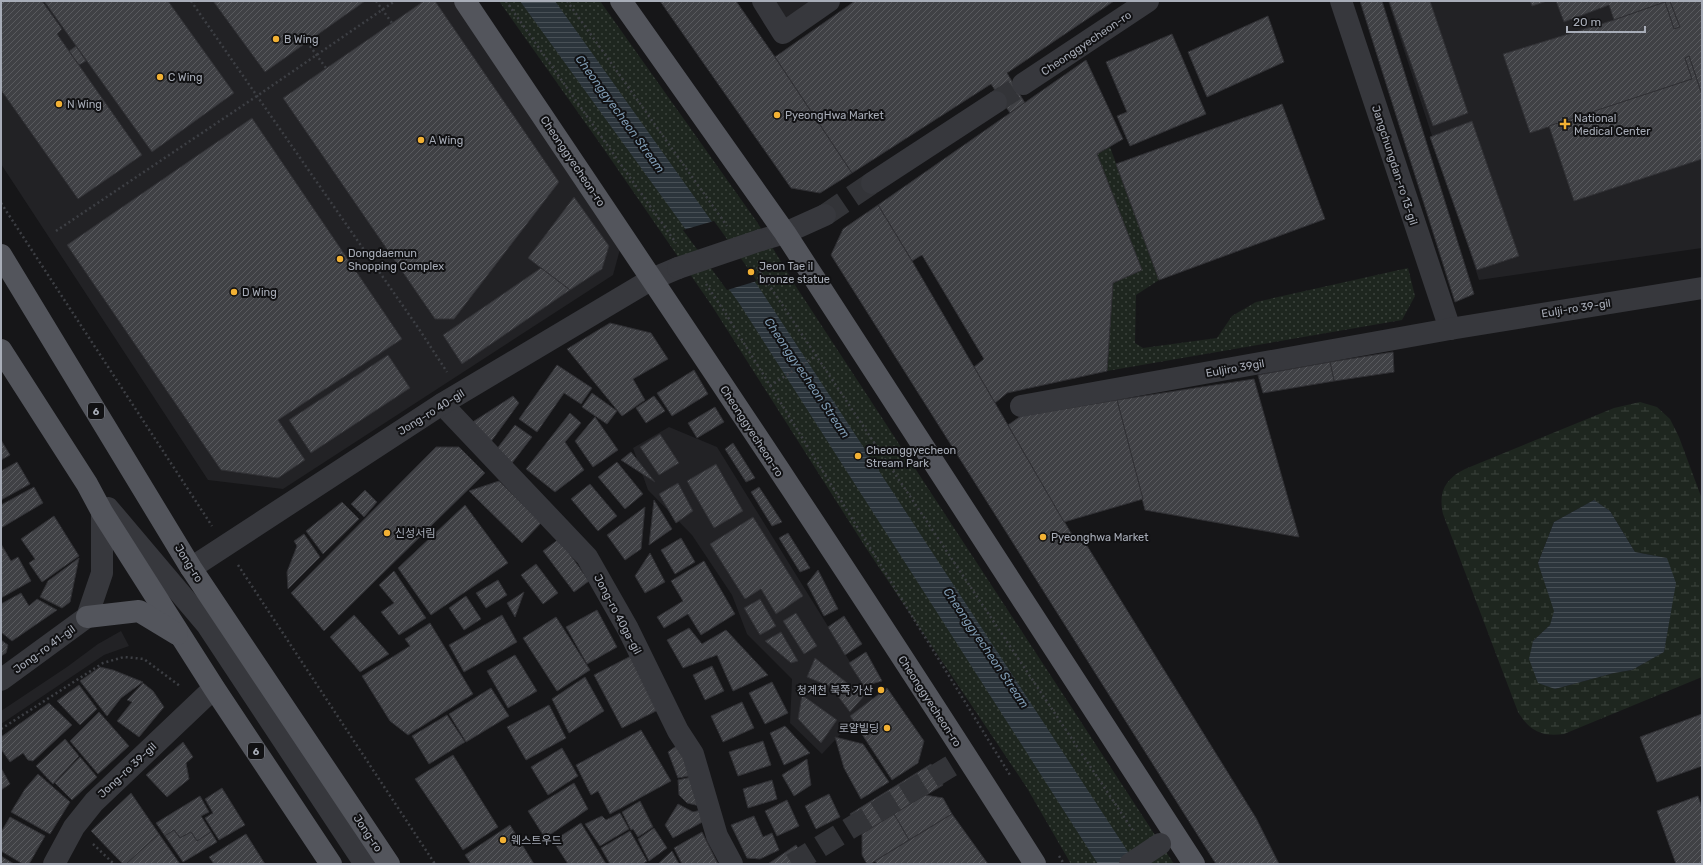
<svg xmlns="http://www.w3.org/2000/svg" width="1703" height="865" viewBox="0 0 1703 865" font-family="Rubik,'Noto Sans KR',sans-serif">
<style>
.built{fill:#222225}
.green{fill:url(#green-dots)}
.wetland{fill:url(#wetland-marsh);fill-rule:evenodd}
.water{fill:url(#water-rules)}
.pier{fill:#161618}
.building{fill:url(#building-hatch);stroke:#303034}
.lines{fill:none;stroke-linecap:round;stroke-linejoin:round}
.minor-tunnel{stroke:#333438;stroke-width:22;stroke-dasharray:22 11;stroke-linecap:butt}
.path{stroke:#3d3f44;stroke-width:2.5;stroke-dasharray:2 3;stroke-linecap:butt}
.minor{stroke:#37383d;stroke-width:22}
.major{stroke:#53555c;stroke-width:22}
.path-bridge{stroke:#3d3f44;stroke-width:2.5;stroke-dasharray:2 3;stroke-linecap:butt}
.minor-bridge{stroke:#37383d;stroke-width:22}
.poi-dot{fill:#f2b134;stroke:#111113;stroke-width:1.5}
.labels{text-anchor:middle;stroke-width:4;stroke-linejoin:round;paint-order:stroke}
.shield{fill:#111113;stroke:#7b7e86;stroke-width:1}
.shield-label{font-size:10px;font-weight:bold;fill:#a8adb8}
.poi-label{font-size:11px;fill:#a8adb8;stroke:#111113;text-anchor:start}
.street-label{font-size:11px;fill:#a8adb8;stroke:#111113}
.water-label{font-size:12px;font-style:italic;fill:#7f9bb3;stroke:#111113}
</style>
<defs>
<pattern id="green-dots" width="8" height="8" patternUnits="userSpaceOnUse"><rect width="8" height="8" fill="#1e261f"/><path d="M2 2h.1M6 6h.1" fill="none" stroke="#3c433d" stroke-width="1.8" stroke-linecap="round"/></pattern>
<pattern id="wetland-marsh" width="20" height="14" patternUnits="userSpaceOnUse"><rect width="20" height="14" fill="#1e261f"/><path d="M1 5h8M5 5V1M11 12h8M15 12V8" fill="none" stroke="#3c433d"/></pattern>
<pattern id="water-rules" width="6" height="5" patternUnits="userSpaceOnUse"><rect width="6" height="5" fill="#2c353c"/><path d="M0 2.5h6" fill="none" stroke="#485056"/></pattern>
<pattern id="building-hatch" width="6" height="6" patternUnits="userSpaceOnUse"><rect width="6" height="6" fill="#404145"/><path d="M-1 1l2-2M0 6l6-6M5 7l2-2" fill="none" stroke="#595a5e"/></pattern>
</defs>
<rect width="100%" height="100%" fill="#161618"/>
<!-- built -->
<g class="built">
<polygon points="1,1 453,1 622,242 613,275 283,489 208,480 1,164"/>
<polygon points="763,1 829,1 783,33"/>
<polygon points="1388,1 1702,1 1702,248 1479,280"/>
<polygon points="669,427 717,447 873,699 822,754 790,723 792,679 747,634 732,595 692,535 648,490 633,448"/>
<polygon points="121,631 129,646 104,655 1,724 1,711 67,667 98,644"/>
</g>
<!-- green -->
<g class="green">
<polygon points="499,1 600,1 757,222 795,285 1174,864 1071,864 1027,788 866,548 712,306 601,145"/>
<polygon points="1110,147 1159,280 1136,295 1135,343 1143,348 1217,338 1232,316 1256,302 1408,268 1415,296 1402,320 1107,371 1113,283 1097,154"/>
</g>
<!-- wetland -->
<path class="wetland" d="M1640,402L1657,407L1670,419L1679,437L1702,499V677L1564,734C1541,737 1530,731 1518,712L1443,514C1438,492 1445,479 1465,469L1614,408ZM1594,500L1610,511L1635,552L1667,558L1670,614L1664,652L1632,670L1614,673L1555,689L1533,641L1550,625L1555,611L1538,563L1554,522Z"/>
<!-- water -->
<g class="water">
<polygon points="520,1 555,1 762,292 1136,864 1098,864 739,303"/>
<polygon points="1594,500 1610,511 1635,552 1667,558 1676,583 1664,652 1632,670 1614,673 1555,689 1538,683 1529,659 1533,641 1550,625 1554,611 1538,563 1554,522"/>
</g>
<!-- pier -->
<polygon class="pier" points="714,221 757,281 727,290 683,230"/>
<!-- building -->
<g class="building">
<polygon points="1,1 42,1 62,29 57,34 142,155 78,199 1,90"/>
<polygon points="44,1 168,1 234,93 152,152"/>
<polygon points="213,1 365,1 265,72"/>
<polygon points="424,1 435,1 559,182 454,319 435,319 283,98"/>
<polygon points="660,1 736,1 775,57 852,173 820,193 791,188"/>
<polygon points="855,1 1114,1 1007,73 1025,103 1010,113 991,84 852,173 775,57"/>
<polygon points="1360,1 1382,1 1474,294 1455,302"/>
<polygon points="1389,1 1430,1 1468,113 1433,126"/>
<polygon points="1530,1 1547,1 1532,6"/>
<polygon points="1556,1 1670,1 1680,27 1674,29 1665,2 1614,20 1609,5 1564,22"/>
<polygon points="1670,1 1702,1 1702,95 1689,56 1685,58 1692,79 1530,133 1503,54 1614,20 1665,2 1674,29 1680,27"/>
<polygon points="1268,16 1284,62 1207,97 1188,52"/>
<polygon points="1172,34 1206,114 1130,146 1117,116 1127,112 1106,62"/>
<polygon points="76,46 86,61 79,65 69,51"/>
<polygon points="1689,56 1702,95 1702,159 1574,201 1549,126 1692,79 1685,58"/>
<polygon points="1086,60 1123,139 1097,154 1142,270 1113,283 1107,371 1007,393 995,403 974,367 984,359 922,255 912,261 878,205"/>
<polygon points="1282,104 1325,219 1159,280 1116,164"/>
<polygon points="252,118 402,339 278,420 305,460 278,478 221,470 67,245"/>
<polygon points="1472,121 1519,256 1477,270 1430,137"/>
<polygon points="574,197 609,246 602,269 570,290 528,258"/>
<polygon points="878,205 912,261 1071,533 1084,541 1256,818 1279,864 1216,864 831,255 843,229"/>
<polygon points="541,268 570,290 462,364 443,335"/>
<polygon points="610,323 651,333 668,359 633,379 645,400 622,416 567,349"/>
<polygon points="1393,352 1394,372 1334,381 1330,362"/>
<polygon points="388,355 410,388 311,453 289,420"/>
<polygon points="1330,362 1334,381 1263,393 1258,375"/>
<polygon points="557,365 592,388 581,404 564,393 537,432 519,419"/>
<polygon points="694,370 708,394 672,416 657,393"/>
<polygon points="1254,379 1299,537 1145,510 1117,400"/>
<polygon points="592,393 617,411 607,424 582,407"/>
<polygon points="513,396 519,403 490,443 468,425"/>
<polygon points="654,396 665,411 646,423 636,408"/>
<polygon points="1117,400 1143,499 1064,522 1008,425 1021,416"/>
<polygon points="715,407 724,422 697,438 688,423"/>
<polygon points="570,413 581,423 565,442 584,470 555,492 526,469"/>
<polygon points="595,417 618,450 593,467 575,441"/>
<polygon points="515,425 532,437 512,463 496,450"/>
<polygon points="660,434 679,463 659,475 640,447"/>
<polygon points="1,440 10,455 1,460"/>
<polygon points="733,443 755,478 746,482 725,449"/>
<polygon points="436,447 459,447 485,473 324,631 291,593"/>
<polygon points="631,452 655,482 621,460"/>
<polygon points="17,462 30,484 1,500 1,471"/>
<polygon points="617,462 643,494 625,509 598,477"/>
<polygon points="716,464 743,511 714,528 687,481"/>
<polygon points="499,481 541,523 522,543 469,491"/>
<polygon points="678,483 693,511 676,523 659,494"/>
<polygon points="590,484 617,516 598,531 571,499"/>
<polygon points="34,487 43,503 1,528 1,505"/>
<polygon points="759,487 782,522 772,526 751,492"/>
<polygon points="365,490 377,502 364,517 351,504"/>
<polygon points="654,500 672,529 649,545"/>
<polygon points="342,502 359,519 323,554 306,531"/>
<polygon points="465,505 508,563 431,615 398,568"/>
<polygon points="645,507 641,549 625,560 607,535"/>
<polygon points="54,516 79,556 42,582 29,563 35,559 21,539"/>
<polygon points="753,517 803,596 776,614 761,589 745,599 710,544"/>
<polygon points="788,533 810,568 800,572 779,538"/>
<polygon points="304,534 320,557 288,589 287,572 297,546 294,541"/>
<polygon points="681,538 695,562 675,574 661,550"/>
<polygon points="559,539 589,581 574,592 543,551"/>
<polygon points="1,544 11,561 18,557 31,581 1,598"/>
<polygon points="650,553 665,582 645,593 635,576"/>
<polygon points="79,558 70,602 62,608 40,597 48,581"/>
<polygon points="704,561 735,614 701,635 688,614 664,628 657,617 683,601 671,581"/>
<polygon points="536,564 558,593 543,604 521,575"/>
<polygon points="818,570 838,609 824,616 807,584"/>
<polygon points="394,571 426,618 399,635 381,612 394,603 379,585"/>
<polygon points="498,580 507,595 486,608 476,593"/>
<polygon points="524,592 515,617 507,603"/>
<polygon points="21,593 29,606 37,599 57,610 12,641 1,632 1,604"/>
<polygon points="466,596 481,619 464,630 449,608"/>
<polygon points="760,599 776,626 760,635 744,608"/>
<polygon points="597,610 617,647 587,664 566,627"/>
<polygon points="796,613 817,646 804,654 783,621"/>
<polygon points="354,615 389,654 360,672 330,637"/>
<polygon points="502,615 517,642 464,672 449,645"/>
<polygon points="844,616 862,644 845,655 828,627"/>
<polygon points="556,617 590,670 557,691 523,638"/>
<polygon points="430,623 473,694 408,735 390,721 362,676 410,646 405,639"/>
<polygon points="689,628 702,644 726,630 768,675 733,691 717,655 683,668 667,640"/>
<polygon points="781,632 798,661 791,663 765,641"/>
<polygon points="1,640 8,645 6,653 1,656"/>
<polygon points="866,652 882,681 864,686 849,663"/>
<polygon points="515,655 537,691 508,708 487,671"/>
<polygon points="631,656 658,710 622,728 594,675"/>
<polygon points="815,658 864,696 850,712 831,687 807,677"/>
<polygon points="712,666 724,691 705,700 693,675"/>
<polygon points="100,667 113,670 143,682 121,698 107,716 80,681"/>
<polygon points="585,677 604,711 569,733 552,699"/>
<polygon points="772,682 788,713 765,724 749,693"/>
<polygon points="143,683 153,691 164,707 139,737 117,721 132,702 127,700"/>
<polygon points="79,685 97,709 80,725 57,701"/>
<polygon points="491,688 509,716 466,742 449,714"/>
<polygon points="887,688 924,741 918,763 892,780 850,716"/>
<polygon points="802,695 837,720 821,743 798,719"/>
<polygon points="742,702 754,728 723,742 711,716"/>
<polygon points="49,703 72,725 33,761 28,760 23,753 10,762 1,749 1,737"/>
<polygon points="549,705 566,738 526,760 507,727"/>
<polygon points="99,712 129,746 98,774 70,741"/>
<polygon points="1702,714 1702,766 1657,782 1640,737"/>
<polygon points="447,715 465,742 429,764 412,736"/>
<polygon points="785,726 810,753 784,765 770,733"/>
<polygon points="641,730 671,781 610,814 598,791 591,795 576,765"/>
<polygon points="835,737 863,744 889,782 861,799 844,768"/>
<polygon points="65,739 79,756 53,784 36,766"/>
<polygon points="763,741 771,765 738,776 729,752"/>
<polygon points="183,742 193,757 186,763 189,779 167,797 146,775"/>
<polygon points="682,742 694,775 678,778 668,752"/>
<polygon points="562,748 578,776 548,795 531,767"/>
<polygon points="453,755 498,827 463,850 415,779"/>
<polygon points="80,757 97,777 72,800 55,783"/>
<polygon points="807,759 811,785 794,796 782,775"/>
<polygon points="931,764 943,785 862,834 850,814"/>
<polygon points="1,768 10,784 1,790"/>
<polygon points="38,774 70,802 50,834 11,812 25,789"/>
<polygon points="696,776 700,806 687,803 679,795 678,780"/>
<polygon points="772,780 777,799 748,808 743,789"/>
<polygon points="574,783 588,809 545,838 528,811"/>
<polygon points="222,788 245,825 219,840 205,818 213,813 205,799"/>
<polygon points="131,793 159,834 126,864 123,864 91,831"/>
<polygon points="829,794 840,817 816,829 805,806"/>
<polygon points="925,795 943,798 952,814 909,840 894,814"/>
<polygon points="200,796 209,812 201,816 211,832 197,841 191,832 180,838 174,830 165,836 156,823"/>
<polygon points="1698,796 1702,808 1702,864 1676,864 1657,811"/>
<polygon points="787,800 799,826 777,836 765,811"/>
<polygon points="640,801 653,827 638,837 633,829 631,830 622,812"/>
<polygon points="678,804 693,812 705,809 708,819 673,838 665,825"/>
<polygon points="620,813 629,829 600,846 585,824 602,816 606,820"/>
<polygon points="894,814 909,840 870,864 867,864 862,855 862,834"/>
<polygon points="952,814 988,864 877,864 875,861"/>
<polygon points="754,816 763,837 772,833 779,850 760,859 747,858 731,825"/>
<polygon points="10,817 45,836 29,864 23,864 1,851 1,832"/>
<polygon points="581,823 606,864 568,864 553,841"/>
<polygon points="510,825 534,864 471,864 465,855"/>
<polygon points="654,828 667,848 649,861 638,839"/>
<polygon points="174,830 180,838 191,832 197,841 211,832 217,842 183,862 165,836"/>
<polygon points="630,831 647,861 642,864 610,864 601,848"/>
<polygon points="702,832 718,864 682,864 674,848"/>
<polygon points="159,834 180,864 126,864"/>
<polygon points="246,834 265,864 214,864 209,857"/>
<polygon points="796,845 808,864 768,864"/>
<polygon points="672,851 679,864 658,864"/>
<polygon points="1,856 14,864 1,864"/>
</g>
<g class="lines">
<!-- minor-tunnel -->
<g class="minor-tunnel">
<polyline points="996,102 1023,84"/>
<polyline points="825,215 872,183"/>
<polyline points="792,864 967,756"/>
</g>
<!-- path -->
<g class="path">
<polyline points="191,1 419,329 447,372"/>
<polyline points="506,1 676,243"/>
<polyline points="567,1 727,226"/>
<polyline points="1,203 212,526"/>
<polyline points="56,231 257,96 395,1"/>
<polyline points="757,267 1134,832"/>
<polyline points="706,284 726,314 1010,775"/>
<polyline points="770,386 817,355"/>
<polyline points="238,565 435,864"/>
<polyline points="1,729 103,663 124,657 144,659 180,686"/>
<polyline points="93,844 114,864"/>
<polyline points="1059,856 1064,864"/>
</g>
<!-- minor -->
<g class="minor">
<polyline points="763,1 783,33 829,1"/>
<polyline points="1341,1 1450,329"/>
<polyline points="1023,84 1148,1"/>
<polyline points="872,183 996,102"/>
<polyline points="761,240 785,233 825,215"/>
<polyline points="442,404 587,557 628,629 678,731 693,754 717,836 732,864"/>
<polyline points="1021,406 1450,329 1702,288"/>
<polyline points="108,508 207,625 365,864"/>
<polyline points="191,568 442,404 652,279 678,268"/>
<polyline points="1,680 87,617 102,573 102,512"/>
<polyline points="54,864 74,827 94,802 214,688"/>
</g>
<!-- major -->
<g class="major">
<path d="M465,1C657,287 851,573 1035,864"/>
<polyline points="621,1 785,233 1194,864"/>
<polyline points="1,255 191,568 389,864"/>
<polyline points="1,350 87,484 102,512 214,688 331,864"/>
<polyline points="87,617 139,611 177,634"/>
</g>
<!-- path-bridge -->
<g class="path-bridge">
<polyline points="376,1 392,23"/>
<polyline points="307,42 326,68"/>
</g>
<!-- minor-bridge -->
<g class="minor-bridge">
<polyline points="678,268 761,240"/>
<polyline points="1130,864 1160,844"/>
</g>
</g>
<!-- markers -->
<g class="poi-dot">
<circle cx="276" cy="39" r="4"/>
<circle cx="160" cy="77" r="4"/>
<circle cx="59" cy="104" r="4"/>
<circle cx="777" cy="115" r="4"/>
<path d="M1563 118h4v4h4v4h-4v4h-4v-4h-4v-4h4z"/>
<circle cx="421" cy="140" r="4"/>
<circle cx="340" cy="259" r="4"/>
<circle cx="751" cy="272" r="4"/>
<circle cx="234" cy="292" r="4"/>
<circle cx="858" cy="456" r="4"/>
<circle cx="387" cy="533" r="4"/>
<circle cx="1043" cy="537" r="4"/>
<circle cx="881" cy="690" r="4"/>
<circle cx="887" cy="728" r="4"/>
<circle cx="503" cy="840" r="4"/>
</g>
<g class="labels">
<!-- shield labels -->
<g class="shield">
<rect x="88" y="403" width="16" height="16" rx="3"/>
<rect x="248" y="743" width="16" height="16" rx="3"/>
</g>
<g class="shield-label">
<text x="96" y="415">6</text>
<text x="256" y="755">6</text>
</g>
<!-- poi labels -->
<g class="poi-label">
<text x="284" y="43">B Wing</text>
<text x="168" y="81">C Wing</text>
<text x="67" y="108">N Wing</text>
<text x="785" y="119">PyeongHwa Market</text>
<text x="1574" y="122">National<tspan x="1574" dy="13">Medical Center</tspan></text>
<text x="429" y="144">A Wing</text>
<text x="348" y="257">Dongdaemun<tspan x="348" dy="13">Shopping Complex</tspan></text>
<text x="759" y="270">Jeon Tae il<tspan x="759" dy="13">bronze statue</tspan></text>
<text x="242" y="296">D Wing</text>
<text x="866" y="454">Cheonggyecheon<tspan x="866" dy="13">Stream Park</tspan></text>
<text x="395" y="537">신성서림</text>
<text x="1051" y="541">Pyeonghwa Market</text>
<text x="873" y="694" text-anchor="end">청계천 북쪽 가산</text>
<text x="879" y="732" text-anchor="end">로얄빌딩</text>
<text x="511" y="844">웨스트우드</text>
</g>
<!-- street labels -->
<g class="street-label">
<text transform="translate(1086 43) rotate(-34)" y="4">Cheonggyecheon-ro</text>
<text transform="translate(573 161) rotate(56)" y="4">Cheonggyecheon-ro</text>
<text transform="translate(1395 165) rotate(72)" y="4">Jangchungdan-ro 13-gil</text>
<text transform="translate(1576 308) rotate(-9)" y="4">Eulji-ro 39-gil</text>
<text transform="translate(1235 368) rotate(-10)" y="4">Euljiro 39gil</text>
<text transform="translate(431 412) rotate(-32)" y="4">Jong-ro 40-gil</text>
<text transform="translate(752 431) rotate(57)" y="4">Cheonggyecheon-ro</text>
<text transform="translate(189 563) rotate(58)" y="4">Jong-ro</text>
<text transform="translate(618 614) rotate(62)" y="4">Jong-ro 40ga-gil</text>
<text transform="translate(44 649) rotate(-36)" y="4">Jong-ro 41-gil</text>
<text transform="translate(930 701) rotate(57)" y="4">Cheonggyecheon-ro</text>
<text transform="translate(127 770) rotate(-43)" y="4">Jong-ro 39-gil</text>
<text transform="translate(368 833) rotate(56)" y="4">Jong-ro</text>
</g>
<!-- water labels -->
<g class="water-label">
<text transform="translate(620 114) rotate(54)" y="4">Cheonggyecheon Stream</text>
<text transform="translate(807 378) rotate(56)" y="4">Cheonggyecheon Stream</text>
<text transform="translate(986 648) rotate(56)" y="4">Cheonggyecheon Stream</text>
</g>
</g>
<!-- border -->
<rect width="1703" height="865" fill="none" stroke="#a8adb8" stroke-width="4"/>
<!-- scale -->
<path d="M1567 26v6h78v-6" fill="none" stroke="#a8adb8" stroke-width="2"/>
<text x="1573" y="26" font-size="12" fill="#a8adb8" stroke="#111113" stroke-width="3" paint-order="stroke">20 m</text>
</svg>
